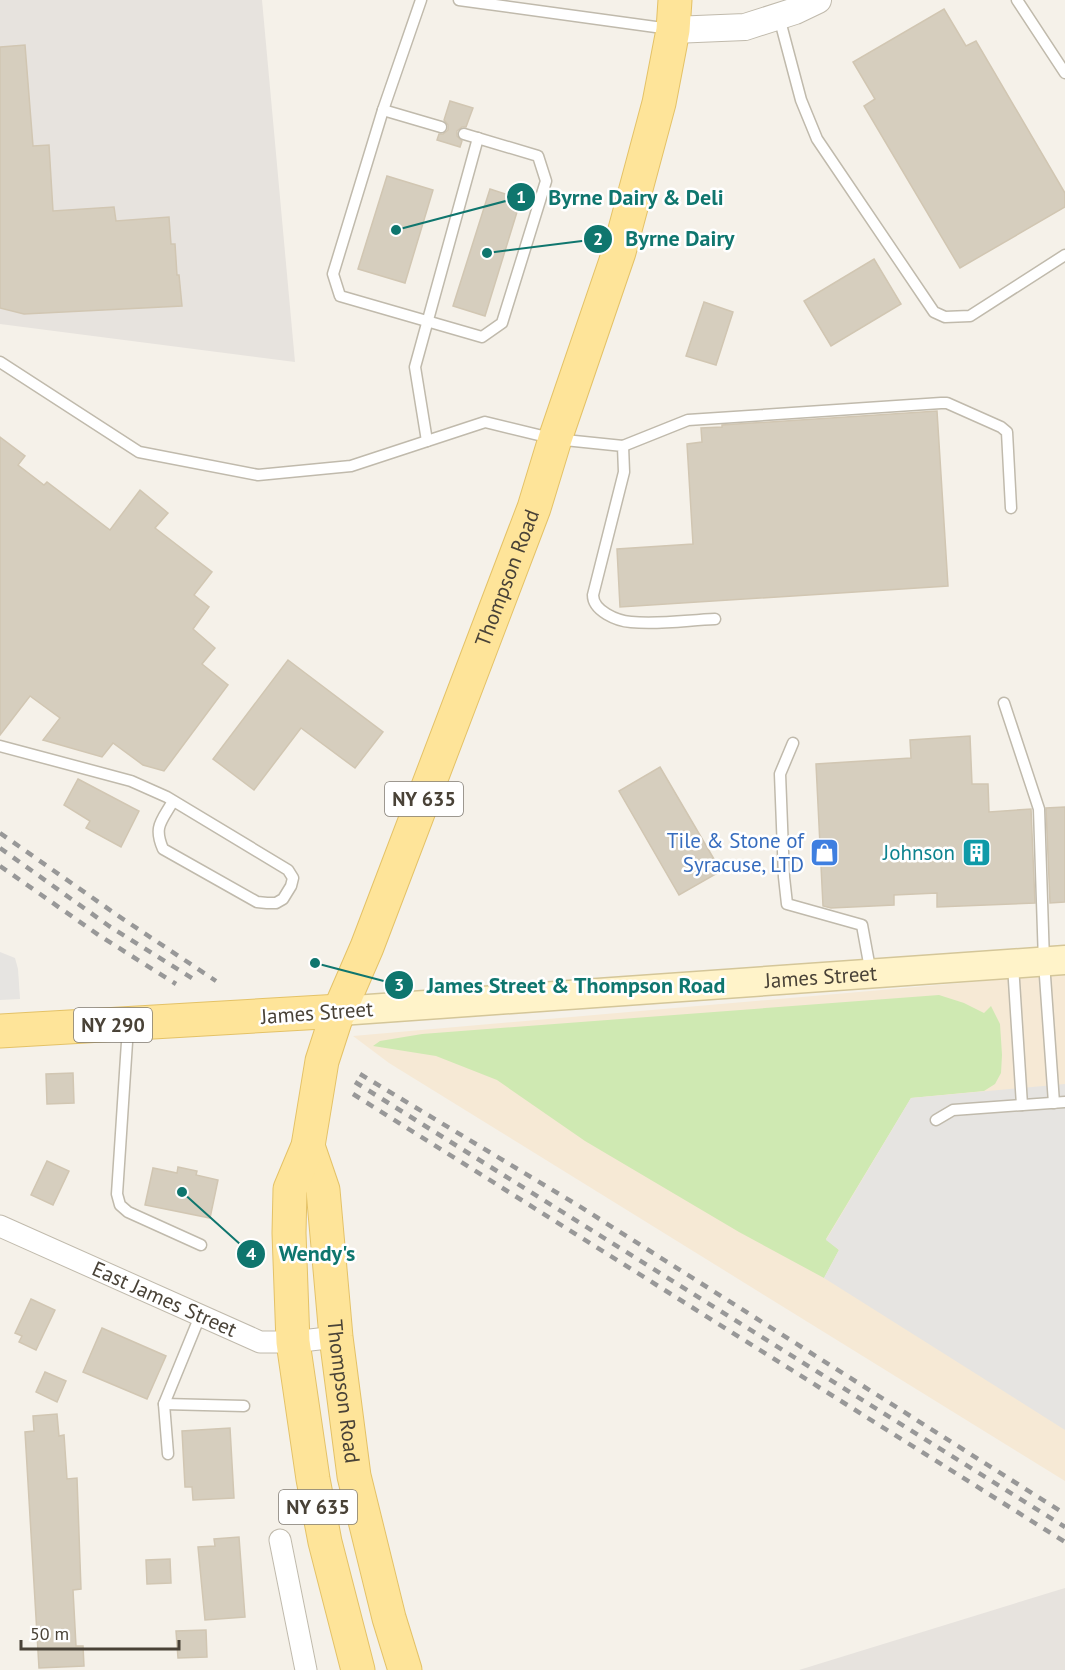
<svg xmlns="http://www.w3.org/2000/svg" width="1065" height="1670" viewBox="0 0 1065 1670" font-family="'PT Sans',sans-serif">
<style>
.commercial{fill:#f6e9d5}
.industrial{fill:#e7e3de}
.green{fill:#cfe9b2}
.parking{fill:#e6e4e1}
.building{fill:#d6cebe;stroke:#d1c6b2;stroke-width:1.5}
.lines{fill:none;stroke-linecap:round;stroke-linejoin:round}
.service-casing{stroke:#c0baac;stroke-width:13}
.minor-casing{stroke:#c0baac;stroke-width:23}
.tertiary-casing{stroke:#c0baac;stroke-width:28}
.secondary-casing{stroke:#d4c699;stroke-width:31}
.primary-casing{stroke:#e4c267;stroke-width:35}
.service{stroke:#fff;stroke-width:10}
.minor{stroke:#fff;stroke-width:21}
.tertiary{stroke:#fff;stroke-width:26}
.secondary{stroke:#fff3c9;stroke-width:28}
.primary{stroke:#fee499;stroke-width:33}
.rail{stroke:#989898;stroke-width:4.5;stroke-dasharray:8 8;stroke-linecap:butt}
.labels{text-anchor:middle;stroke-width:5;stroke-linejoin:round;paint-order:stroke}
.shield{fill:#fff;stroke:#807b73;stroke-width:1.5}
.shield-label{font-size:20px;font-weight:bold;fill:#494237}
.street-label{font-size:21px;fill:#494237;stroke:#fff}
.shop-label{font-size:21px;fill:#366cbe;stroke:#fff;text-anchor:end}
.culture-label{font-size:21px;fill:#0d838f;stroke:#fff;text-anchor:end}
.leader{fill:none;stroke:#0f766e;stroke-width:2}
.callout-dot{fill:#0f766e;stroke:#fff;stroke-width:2}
.mark-label{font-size:18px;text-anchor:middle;font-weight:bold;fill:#fff}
.callout-label{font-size:22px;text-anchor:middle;font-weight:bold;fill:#0f766e;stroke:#fff;stroke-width:5;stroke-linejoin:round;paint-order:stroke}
</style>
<rect width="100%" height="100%" fill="#f5f1e9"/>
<!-- commercial -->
<polygon class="commercial" points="1065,974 1065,1481 389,1063 353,1036"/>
<!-- industrial -->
<g class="industrial">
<polygon points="0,0 262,0 295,362 0,324"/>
<polygon points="1065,1588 1065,1670 799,1670"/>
</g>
<!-- green -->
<polygon class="green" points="939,995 964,1003 984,1013 991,1006 1000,1024 1002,1055 1001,1073 995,1084 984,1091 911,1098 826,1239 839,1250 824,1278 739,1232 585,1141 497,1080 436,1056 373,1046 380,1041 422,1034"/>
<!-- parking -->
<g class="parking">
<polygon points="0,952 15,958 18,969 20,999 0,1000"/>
<polygon points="1065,1084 1065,1430 824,1278 839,1250 826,1240 911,1098"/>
</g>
<!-- building -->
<g class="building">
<polygon points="944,9 966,46 976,41 1065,193 1065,207 960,268 864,106 875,99 853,62"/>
<polygon points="25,45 33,146 49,145 53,211 114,207 116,221 169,217 171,244 175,244 177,275 179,275 182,306 24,314 0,308 0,47"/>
<polygon points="450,101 473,108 466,127 462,127 457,131 457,136 462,141 460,147 437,140 439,134 443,134 448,130 448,125 444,120"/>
<polygon points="387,176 433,190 405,283 358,269"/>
<polygon points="490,189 521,199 485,316 453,306"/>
<polygon points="874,259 901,304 831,346 804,301"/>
<polygon points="704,302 733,312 716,365 686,356"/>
<polygon points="937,411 948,586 620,607 617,549 693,544 687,444 702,442 701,428 722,427 722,425"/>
<polygon points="0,437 25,456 18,465 44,485 47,482 110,530 140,490 168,513 155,528 212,572 194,595 209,607 193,629 215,648 202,664 228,685 164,771 143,765 113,743 102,757 43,740 60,718 30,696 0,735"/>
<polygon points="288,660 383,732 355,768 301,728 254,790 213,759"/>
<polygon points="970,736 972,784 988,784 989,812 1031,809 1035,903 937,907 937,893 894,895 894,905 831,908 823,906 816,764 911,758 910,740"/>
<polygon points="660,767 721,871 679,895 619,791"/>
<polygon points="78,779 139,811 121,847 86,828 90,821 64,805"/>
<polygon points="1065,807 1065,902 1050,903 1046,808"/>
<polygon points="73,1073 74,1103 47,1104 46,1074"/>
<polygon points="47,1161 69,1171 53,1205 31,1195"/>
<polygon points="178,1167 197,1171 196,1175 218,1180 210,1218 145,1205 153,1168 177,1173"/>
<polygon points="31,1299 55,1310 36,1350 19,1342 22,1336 15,1333"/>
<polygon points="102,1328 166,1356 147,1399 83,1372"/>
<polygon points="45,1372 66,1381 57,1402 36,1392"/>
<polygon points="57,1414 59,1436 64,1435 67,1479 77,1478 81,1589 73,1590 76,1646 83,1646 84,1666 39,1668 25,1432 34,1431 33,1416"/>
<polygon points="230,1428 234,1498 193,1500 192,1487 185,1487 182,1431"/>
<polygon points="239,1537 245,1617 205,1620 198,1547 215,1546 214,1539"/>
<polygon points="170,1559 171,1583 147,1584 146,1560"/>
<polygon points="206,1630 207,1657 178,1658 176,1631"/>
</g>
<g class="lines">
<defs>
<g id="service">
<polyline points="421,0 383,110 333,274 340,296 482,337 502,323 546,181 538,156 464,134"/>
<polyline points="459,0 670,29"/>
<polyline points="1017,0 1065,73"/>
<polyline points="779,17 801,100 817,139 934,312 945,317 970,316 1065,255"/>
<polyline points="383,110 441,127"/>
<path d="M0,362L139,452L258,475L351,466L485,422L555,439L623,446L624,472L593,595C593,611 617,621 631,622C658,625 689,620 715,619"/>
<polyline points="427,441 415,367 478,138"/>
<polyline points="623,446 688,420 941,403 947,403 1001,427 1007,432 1011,508"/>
<polyline points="1004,703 1039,809 1044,962 1054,1103"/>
<polyline points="793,743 780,774 784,877 787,904 862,925 871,974"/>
<path d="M0,746L131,781L167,797L288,870L293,878L291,886L283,899L276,903H267L257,902L163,849C153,826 162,821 173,801"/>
<polyline points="1013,965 1022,1105"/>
<polyline points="128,1027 117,1194 120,1205 128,1212 201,1245"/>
<polyline points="936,1120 953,1110 1065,1102"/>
<polyline points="164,1404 244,1406"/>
<polyline points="168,1454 164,1404 200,1316"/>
</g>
<g id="minor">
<path id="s1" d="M0,1226L260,1342H293L336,1337"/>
<polyline points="280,1540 306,1670"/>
</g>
<polyline id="tertiary" points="673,30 745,27 795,11 818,0"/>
<g id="secondary">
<path id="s2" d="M340,1011L1065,960"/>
</g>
<g id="primary">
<polyline points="0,1031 340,1011"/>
<path id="s3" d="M308,1146L323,1190L336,1337L354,1476L389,1618L405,1670"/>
<path id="s4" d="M358,1670L325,1542L313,1479L293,1342L289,1233L290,1189L308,1146L322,1061L335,1021L367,947L534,508L555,439L619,252L659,103L673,30L675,0"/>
</g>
</defs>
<!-- service casing -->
<use href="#service" class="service-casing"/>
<!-- minor casing -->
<use href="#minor" class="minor-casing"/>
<!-- tertiary casing -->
<use href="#tertiary" class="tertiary-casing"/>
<!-- secondary casing -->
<use href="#secondary" class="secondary-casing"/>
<!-- primary casing -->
<use href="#primary" class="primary-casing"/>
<!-- service -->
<use href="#service" class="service"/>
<!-- minor -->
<use href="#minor" class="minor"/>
<!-- tertiary -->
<use href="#tertiary" class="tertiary"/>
<!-- secondary -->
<use href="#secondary" class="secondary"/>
<!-- primary -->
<use href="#primary" class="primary"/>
<!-- rail -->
<g class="rail">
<polyline points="0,833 117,915 216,981"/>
<polyline points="0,848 109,926 198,982"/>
<polyline points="0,866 100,936 176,984"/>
<polyline points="360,1074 579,1206 1065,1514"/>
<polyline points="355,1082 1065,1527"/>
<polyline points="353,1094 1065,1542"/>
</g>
</g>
<!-- icons -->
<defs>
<symbol id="shop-square" viewBox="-11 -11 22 22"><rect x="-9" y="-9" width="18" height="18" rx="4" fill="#3f7fe0" stroke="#fff"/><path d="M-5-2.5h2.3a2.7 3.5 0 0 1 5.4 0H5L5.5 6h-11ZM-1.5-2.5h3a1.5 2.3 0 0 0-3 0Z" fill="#fff"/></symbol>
<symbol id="building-square" viewBox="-11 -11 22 22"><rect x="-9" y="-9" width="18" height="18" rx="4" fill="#0f9aa8" stroke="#fff"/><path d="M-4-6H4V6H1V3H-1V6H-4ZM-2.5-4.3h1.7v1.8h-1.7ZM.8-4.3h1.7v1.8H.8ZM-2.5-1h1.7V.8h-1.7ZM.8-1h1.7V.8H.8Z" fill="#fff"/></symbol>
</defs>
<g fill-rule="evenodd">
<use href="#shop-square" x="808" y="836" width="33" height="33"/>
<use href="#building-square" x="960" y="836" width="33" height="33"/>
</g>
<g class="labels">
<!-- shield labels -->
<g class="shield">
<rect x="385" y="782" width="78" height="34" rx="4.5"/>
<rect x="74" y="1008" width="78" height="34" rx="4.5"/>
<rect x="279" y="1490" width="78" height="34" rx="4.5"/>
</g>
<g class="shield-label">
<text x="424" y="806">NY 635</text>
<text x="113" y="1032">NY 290</text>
<text x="318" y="1514">NY 635</text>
</g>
<!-- street labels -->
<g class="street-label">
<text dy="7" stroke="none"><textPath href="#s4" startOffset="1138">Thompson Road</textPath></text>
<text dy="7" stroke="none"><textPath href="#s2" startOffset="482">James Street</textPath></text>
<text transform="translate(317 1013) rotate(-4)" y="7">James Street</text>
<text dy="7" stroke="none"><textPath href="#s1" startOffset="180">East James Street</textPath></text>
<text dy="7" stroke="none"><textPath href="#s3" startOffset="249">Thompson Road</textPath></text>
</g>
<!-- shop labels -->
<g class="shop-label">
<text x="804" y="848">Tile &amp; Stone of<tspan x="804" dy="24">Syracuse, LTD</tspan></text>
</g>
<!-- culture labels -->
<g class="culture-label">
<text x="955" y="860">Johnson</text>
</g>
</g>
<!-- callouts -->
<path class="leader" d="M396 230L521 197M487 253L598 239M315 963L399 985M182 1192L251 1254"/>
<g class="callout-dot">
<circle cx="396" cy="230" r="6"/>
<circle cx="487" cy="253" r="6"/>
<circle cx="315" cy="963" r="6"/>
<circle cx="182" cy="1192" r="6"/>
<circle cx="521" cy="197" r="15"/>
<circle cx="598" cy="239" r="15"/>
<circle cx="399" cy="985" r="15"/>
<circle cx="251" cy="1254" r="15"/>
</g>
<g class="mark-label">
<text x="521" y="203">1</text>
<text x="598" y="245">2</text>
<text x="399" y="991">3</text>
<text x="251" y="1260">4</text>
</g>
<g class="callout-label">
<text x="636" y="205">Byrne Dairy &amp; Deli</text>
<text x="680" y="246">Byrne Dairy</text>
<text x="576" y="993">James Street &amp; Thompson Road</text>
<text x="317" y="1261">Wendy's</text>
</g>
<!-- scale -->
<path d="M21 1640v9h158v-9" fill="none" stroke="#494237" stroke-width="3"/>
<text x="30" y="1640" font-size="18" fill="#494237" stroke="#ffffff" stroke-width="4.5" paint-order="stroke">50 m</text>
</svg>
